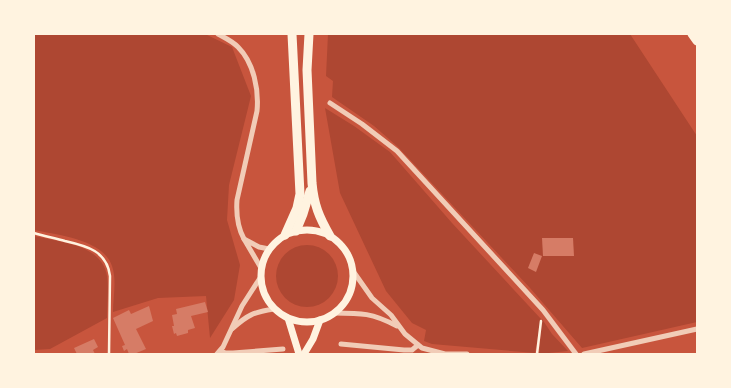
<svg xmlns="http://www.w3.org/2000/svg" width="731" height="388" viewBox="0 0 731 388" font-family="'Source Sans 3',sans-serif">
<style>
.green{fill:#ae4732}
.building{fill:#d67c66}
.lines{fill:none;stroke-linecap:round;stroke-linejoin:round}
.path{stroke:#fff3e0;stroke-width:2.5}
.minor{stroke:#f1ccb7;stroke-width:5}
.secondary{stroke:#fff3e0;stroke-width:7}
.motorway{stroke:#fff3e0;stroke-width:9}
</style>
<rect width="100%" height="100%" fill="#c8553d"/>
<!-- green -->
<g class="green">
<path d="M34,34H205L232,47L251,96L229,185L227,220L240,265L234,300L210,338L206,296L158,298L113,312C113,298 117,280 112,266C103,239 57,235 34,230Z"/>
<polygon points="328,34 630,34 697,136 697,322 582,348 530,288 398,147 374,126 332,97 333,81 326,76"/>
<polygon points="325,108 354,126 390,152 452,223 541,319 535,353 432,344 424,341 426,330 412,323 386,291 340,193"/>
<path d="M34,236C59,242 102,244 107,276C109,287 107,306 107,318L50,349L34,350Z"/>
<circle cx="307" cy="276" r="31"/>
<polygon points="542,319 552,334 568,351 539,354"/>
</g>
<!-- building -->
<g class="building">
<polygon points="542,238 573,238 574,256 543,256"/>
<polygon points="534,253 542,256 536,272 528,268"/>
<polygon points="205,302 208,312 191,316 195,328 188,330 188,333 177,336 176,333 174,334 172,326 174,326 172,315 177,314 176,309"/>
<polygon points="149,306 153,321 136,329 146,349 134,354 129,354 127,349 124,351 122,346 125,345 113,318 129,310 131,314"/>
<polygon points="94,339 98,347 93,350 95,354 77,354 74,348"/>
</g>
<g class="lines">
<!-- path -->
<g class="path">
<path d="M34,233C44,236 54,238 65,241C87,246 107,251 110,276L109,354"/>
<polyline points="537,354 541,321"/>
</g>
<!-- minor -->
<g class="minor">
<path d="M218,34C225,38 232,41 238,47C254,63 259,90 257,111L237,200C236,214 237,226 244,239"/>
<polyline points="330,103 362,124 397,151 543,310 576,354"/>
<polyline points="261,268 244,239 259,247 269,249"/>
<polyline points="353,271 372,298 391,315 405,334 422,348 445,354 467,354"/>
<path d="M334,313C362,313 372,313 397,326"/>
<path d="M232,329C247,315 254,312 274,309"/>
<polyline points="341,344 404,350 412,350 418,345"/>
<polyline points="220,351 226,353 233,353 283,349"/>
<polyline points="217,354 223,347 242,306 260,278"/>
<polyline points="584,354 697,329"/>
</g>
<!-- secondary -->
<g class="secondary">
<circle cx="307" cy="276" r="46"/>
<polyline points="288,318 299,354"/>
<polyline points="304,354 313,339 320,320"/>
</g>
<!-- motorway -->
<g class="motorway">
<path d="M309,34L307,70L312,183C314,205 319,217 330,236"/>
<polyline points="692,34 697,41"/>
<polyline points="296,231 303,214 310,191"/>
<polyline points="285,235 297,208 300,194 292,34"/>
</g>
</g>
<!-- border -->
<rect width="731" height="388" fill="none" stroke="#fff3e0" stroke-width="70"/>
</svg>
